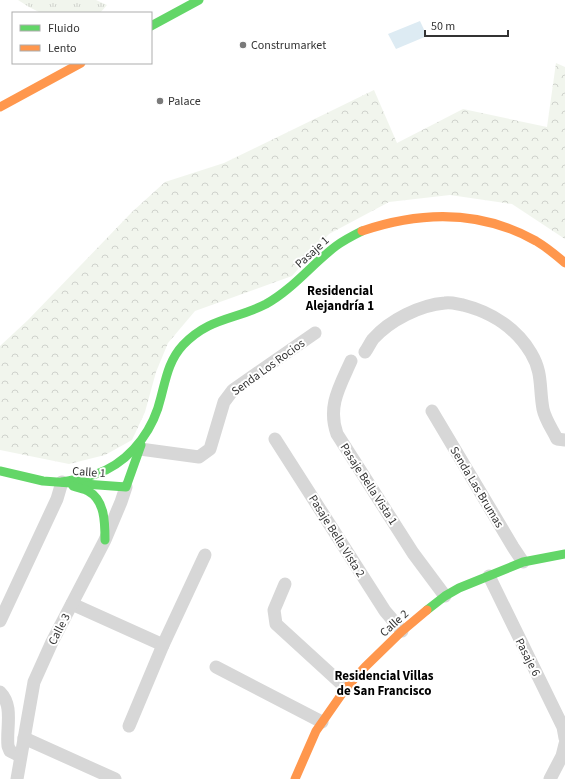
<svg xmlns="http://www.w3.org/2000/svg" width="565" height="779" viewBox="0 0 565 779" font-family="'Source Sans 3',sans-serif">
<style>
.grass{fill:url(#grass-tufts)}
.forest{fill:url(#forest-crowns)}
.water{fill:#ddebf3}
.lines{fill:none;stroke-linecap:round;stroke-linejoin:round}
.street{stroke:#d7d7d7;stroke-width:13}
.fast{stroke:#63d668;stroke-width:9}
.slow{stroke:#ff974d;stroke-width:9}
.poi-dot{fill:#7a7a7a;stroke:#fff;stroke-width:1.5}
.labels{text-anchor:middle;stroke-width:4;stroke-linejoin:round;paint-order:stroke}
.poi-label{font-size:12px;fill:#333;stroke:#fff;text-anchor:start}
.street-label{font-size:12px;fill:#333;stroke:#fff}
.neighbourhood-label{font-size:13px;font-weight:bold;fill:#000;stroke:#fff}
</style>
<defs>
<pattern id="grass-tufts" width="24" height="20" patternUnits="userSpaceOnUse"><rect width="24" height="20" fill="#f1f5ed"/><path d="M3 7l-1-3M5 7V3M7 7l1-3M15 17l-1-3M17 17v-4M19 17l1-3" fill="none" stroke="#cfd2cc"/></pattern>
<pattern id="forest-crowns" width="20" height="18" patternUnits="userSpaceOnUse"><rect width="20" height="18" fill="#f1f5ed"/><path d="M2 6a3 3 0 1 1 6 0M12 15a3 3 0 1 1 6 0" fill="none" stroke="#cfd2cc"/></pattern>
</defs>
<rect width="100%" height="100%" fill="#fff"/>
<!-- grass -->
<polygon class="grass" points="18,0 96,0 107,5 100,13 41,13 29,7"/>
<!-- forest -->
<polygon class="forest" points="556,63 565,67 565,239 512,204 450,195 389,202 329,234 292,276 195,311 168,343 156,372 145,412 132,440 105,455 69,464 0,450 0,346 28,320 132,212 165,182 224,163 374,90 397,143 463,109 547,127"/>
<!-- water -->
<polygon class="water" points="420,21 427,36 396,49 388,34"/>
<g class="lines">
<!-- street -->
<g class="street">
<path d="M365,352C368,348 370,343 373,339C390,320 420,305 445,303C451,302 457,304 463,305C491,312 516,328 531,353C543,373 539,387 543,409C545,419 552,429 557,439L565,440"/>
<path d="M351,361C340,386 327,406 337,434L413,553L445,596"/>
<polyline points="432,411 513,547 523,562"/>
<polyline points="275,439 385,611 402,631"/>
<polyline points="140,449 199,457 210,449 224,402 233,390 315,333"/>
<polyline points="489,576 558,717 563,727 565,738"/>
<polyline points="285,584 274,610 276,624 346,688"/>
<polyline points="72,604 163,645"/>
<polyline points="0,621 57,499 62,482"/>
<polyline points="216,667 322,722"/>
<path d="M0,692C14,706 6,728 8,746L10,751L20,756"/>
<polyline points="129,726 163,645 205,555"/>
<polyline points="24,738 115,779"/>
<polyline points="17,779 34,682 52,642 105,540 121,502 126,487"/>
<polyline points="550,779 562,756 565,744"/>
</g>
<!-- fast -->
<g class="fast">
<polyline points="151,26 199,0"/>
<polyline points="0,471 43,481 126,487 141,445"/>
<path d="M62,482C77,479 92,477 106,470C134,456 154,428 161,397C166,378 169,360 183,345C210,317 235,320 266,304C293,289 312,264 336,246C344,240 354,235 362,231"/>
<path d="M73,486C78,488 84,489 88,491C105,500 105,523 105,540"/>
<polyline points="427,610 445,596 459,588 523,562 565,554"/>
</g>
<!-- slow -->
<g class="slow">
<polyline points="0,107 81,63"/>
<path d="M362,231C421,211 481,210 536,241C546,247 556,255 565,263"/>
<polyline points="295,779 316,731 346,688 365,667 402,631 427,610"/>
</g>
</g>
<!-- markers -->
<g class="poi-dot">
<circle cx="243" cy="45" r="4"/>
<circle cx="160" cy="101" r="4"/>
</g>
<g class="labels">
<!-- poi labels -->
<g class="poi-label">
<text x="251" y="49">Construmarket</text>
<text x="168" y="105">Palace</text>
</g>
<!-- street labels -->
<g class="street-label">
<text transform="translate(312 252) rotate(-42)" y="4">Pasaje 1</text>
<text transform="translate(268 367) rotate(-36)" y="4">Senda Los Rocios</text>
<text transform="translate(89 472) rotate(4)" y="4">Calle 1</text>
<text transform="translate(369 484) rotate(57)" y="4">Pasaje Bella Vista 1</text>
<text transform="translate(477 487) rotate(59)" y="4">Senda Las Brumas</text>
<text transform="translate(337 536) rotate(58)" y="4">Pasaje Bella Vista 2</text>
<text transform="translate(394 623) rotate(-42)" y="4">Calle 2</text>
<text transform="translate(59 629) rotate(-63)" y="4">Calle 3</text>
<text transform="translate(528 657) rotate(63)" y="4">Pasaje 6</text>
</g>
<!-- neighbourhood labels -->
<g class="neighbourhood-label">
<text x="340" y="295">Residencial<tspan x="340" dy="15">Alejandría 1</tspan></text>
<text x="384" y="680">Residencial Villas<tspan x="384" dy="15">de San Francisco</tspan></text>
</g>
</g>
<!-- legend -->
<rect x="12" y="12" width="140" height="52" fill="#ffffff" stroke="#adadad"/>
<rect x="20" y="25" width="20" height="6" fill="#63d668" stroke="#adadad"/>
<text x="48" y="32" font-size="12" fill="#333333">Fluido</text>
<rect x="20" y="45" width="20" height="6" fill="#ff974d" stroke="#adadad"/>
<text x="48" y="52" font-size="12" fill="#333333">Lento</text>
<!-- scale -->
<path d="M425 30v6h83v-6" fill="none" stroke="#333333" stroke-width="2"/>
<text x="431" y="30" font-size="12" fill="#333333" stroke="#ffffff" stroke-width="3" paint-order="stroke">50 m</text>
</svg>
